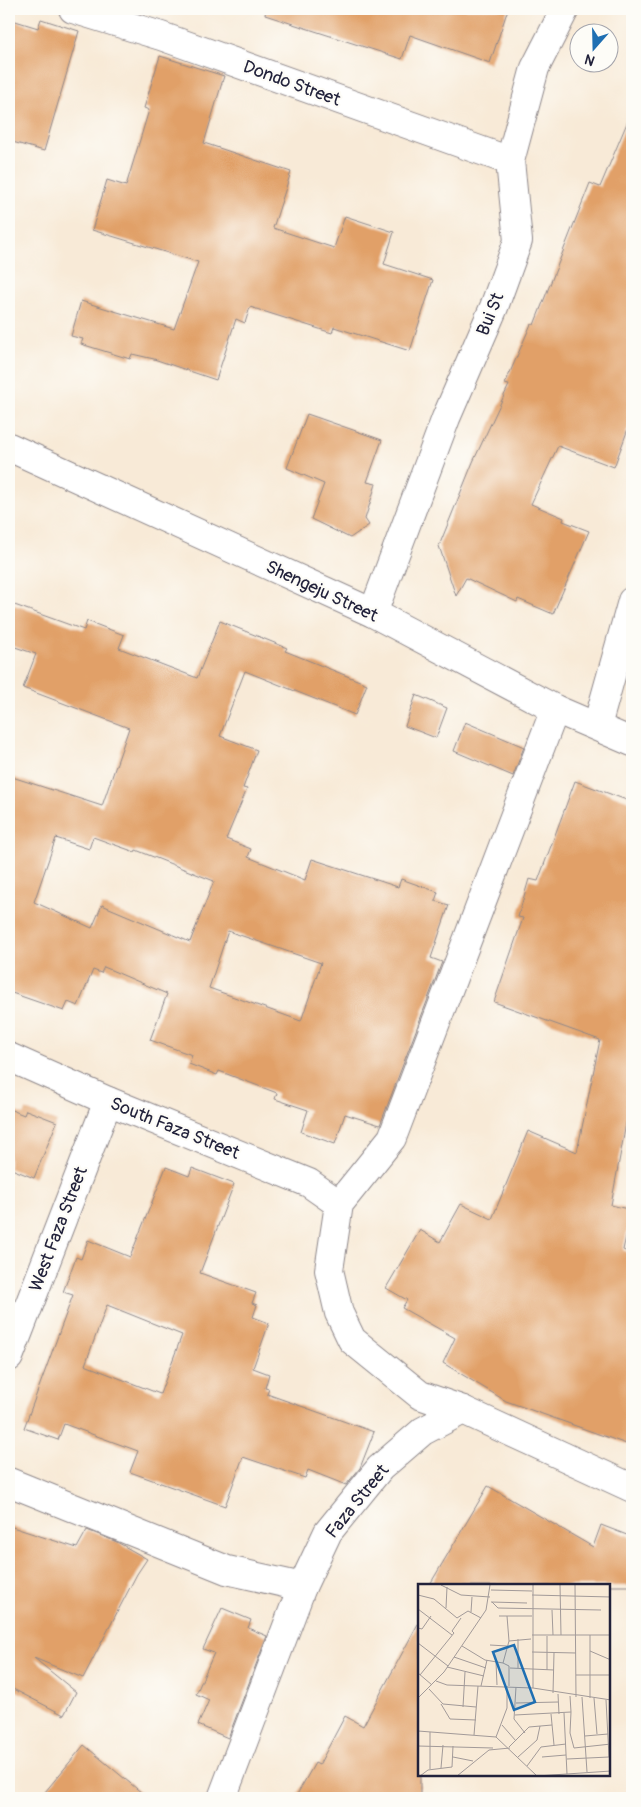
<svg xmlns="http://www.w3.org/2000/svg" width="641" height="1807" viewBox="0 0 641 1807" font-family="Pangolin,sans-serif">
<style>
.building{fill:#e1a068;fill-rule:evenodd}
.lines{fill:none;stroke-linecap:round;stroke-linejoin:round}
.minor-casing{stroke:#8d8689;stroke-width:30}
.minor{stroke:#fff;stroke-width:28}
.labels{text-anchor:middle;stroke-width:4.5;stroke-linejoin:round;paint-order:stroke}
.street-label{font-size:18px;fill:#22223b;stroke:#fdfcf7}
.inset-road{fill:none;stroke:#a29a99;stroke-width:1}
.view{fill:#1f6fb2;fill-opacity:0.15;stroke:#1f6fb2;stroke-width:2.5}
.inset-edge{fill:none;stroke:#22223b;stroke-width:2.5}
</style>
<rect width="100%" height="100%" fill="#fdfcf7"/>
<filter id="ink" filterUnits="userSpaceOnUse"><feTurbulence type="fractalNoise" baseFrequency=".02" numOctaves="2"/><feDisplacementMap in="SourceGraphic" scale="10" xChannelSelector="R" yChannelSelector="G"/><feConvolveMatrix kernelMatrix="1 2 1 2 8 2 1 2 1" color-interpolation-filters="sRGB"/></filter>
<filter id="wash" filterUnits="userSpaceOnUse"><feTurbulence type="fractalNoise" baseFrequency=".0096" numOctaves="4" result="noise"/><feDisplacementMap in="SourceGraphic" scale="20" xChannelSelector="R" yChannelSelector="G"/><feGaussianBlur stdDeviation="1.12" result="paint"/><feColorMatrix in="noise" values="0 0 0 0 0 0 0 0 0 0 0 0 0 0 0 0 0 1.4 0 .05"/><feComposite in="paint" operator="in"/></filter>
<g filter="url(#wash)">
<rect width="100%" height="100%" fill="#f8ead7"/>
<g id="blocks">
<!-- building -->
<g class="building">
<polygon points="266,9 508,9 490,63 410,35 402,59 265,15"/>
<polygon points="9,19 38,28 41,19 79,31 44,151 9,141"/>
<polygon points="160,56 224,76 204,143 291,172 273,228 334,248 345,216 394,232 384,264 433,280 410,351 334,327 332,333 250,307 245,323 236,319 216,380 154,359 132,354 130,359 81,344 83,339 71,336 81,301 174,329 198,262 92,230 107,180 126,186 149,110 144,108"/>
<polygon points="632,111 632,418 614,467 558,446 531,504 564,518 563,521 589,531 553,614 518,599 517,602 466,578 456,596 439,546 473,462 509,385 505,384 531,324 534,325 590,183 600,187"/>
<polygon points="307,414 382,440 367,482 376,484 365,519 369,525 350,538 311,519 324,484 287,468"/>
<path d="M9,603L84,630L87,621L124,635L119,648L197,678L220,621L287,648L285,651L367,684L355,715L245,671L220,736L257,750L243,788L247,789L226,839L251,849L248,857L305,880L312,859L398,887L401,879L438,892L435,901L449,905L431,958L442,962L380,1125L345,1114L335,1144L301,1132L308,1110L275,1099L277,1093L219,1071L217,1075L189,1064L192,1055L150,1040L167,994L104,967L101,973L93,970L78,1006L68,1002L64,1011L9,992V776L102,806L129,728L23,688L36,654L9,645ZM93,837L135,852L136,850L214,881L190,942L102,905L92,928L34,902L56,838L89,849ZM228,931L321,963L301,1021L209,988Z"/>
<polygon points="416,695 447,708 436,738 405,726"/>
<polygon points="465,722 524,747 513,776 454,751"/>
<polygon points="575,781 632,802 632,1091 611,1205 632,1210 623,1250 632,1254 632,1446 506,1401 443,1363 455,1338 402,1308 407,1300 386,1288 420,1230 440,1242 461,1204 492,1219 528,1131 577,1152 600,1040 494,1002 523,918 518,917 529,879 538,881"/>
<polygon points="9,1109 24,1115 26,1110 57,1122 34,1178 9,1168"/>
<path d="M166,1167L189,1176L192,1168L234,1184L200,1273L256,1293L252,1303L257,1305L253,1317L269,1323L253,1368L269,1374L265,1388L269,1389L267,1394L374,1432L360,1468L346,1485L308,1470L305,1478L243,1457L225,1506L130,1472L138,1451L64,1424L58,1440L24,1428L73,1295L63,1292L76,1257L81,1259L88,1240L130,1257ZM107,1305L182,1335L160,1394L85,1365Z"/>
<polygon points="488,1486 593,1547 601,1525 632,1537 632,1586 429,1586"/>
<polygon points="9,1526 77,1548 87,1530 117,1542 147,1559 137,1574 83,1678 34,1658 76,1692 64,1715 9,1687"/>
<polygon points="222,1608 251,1620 248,1628 267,1636 228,1738 198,1725 209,1700 196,1694 214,1653 203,1649"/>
<polygon points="420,1620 420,1798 295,1798 315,1763 319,1765 345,1716 363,1726"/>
<polygon points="84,1745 148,1798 40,1798"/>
</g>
</g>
</g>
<g filter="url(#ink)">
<use href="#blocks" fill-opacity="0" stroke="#8d8689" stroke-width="1"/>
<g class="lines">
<defs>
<g id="minor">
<polyline points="73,9 161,36 510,161"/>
<polyline points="9,447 373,613 555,709 632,742"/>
<polyline points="373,613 446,418 494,307 518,241 510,161 535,68 565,9"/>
<polyline points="597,726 632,601"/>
<polyline points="9,1057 108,1101 309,1183 339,1204"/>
<polyline points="9,1357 108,1101"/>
<polyline points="463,1410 420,1395 352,1340 339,1313 329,1270 339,1204 392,1138 555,709"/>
<polyline points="9,1482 227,1570 302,1587"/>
<polyline points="222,1798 302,1587 328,1532 380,1468 423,1431 463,1410 632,1488"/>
</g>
</defs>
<!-- minor casing -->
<use href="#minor" class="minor-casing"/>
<!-- minor -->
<use href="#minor" class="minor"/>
</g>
</g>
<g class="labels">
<!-- street labels -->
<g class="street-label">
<text transform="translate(292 83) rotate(20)" y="6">Dondo Street</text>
<text transform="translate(490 314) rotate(-68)" y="6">Bui St</text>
<text transform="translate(322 591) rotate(25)" y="6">Shengeju Street</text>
<text transform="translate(175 1128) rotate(22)" y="6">South Faza Street</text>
<text transform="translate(58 1229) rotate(-69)" y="6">West Faza Street</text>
<text transform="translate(357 1501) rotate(-51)" y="6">Faza Street</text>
</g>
</g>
<!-- overview -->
<g transform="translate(418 1584)">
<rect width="192" height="192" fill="#f8ead7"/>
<path class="inset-road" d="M23,1L43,11L72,13M142,1L143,51M157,1L158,113M73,6L114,7M0,11L16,15L39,34L50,27L63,34M114,11L193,13M73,18L109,19M74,18L80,24L183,26M28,24L29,3M0,25L34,51M134,26L135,51M53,28L54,13M81,32H114M89,32L91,57M0,44L4,45L13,32M36,49L34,47L43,34M114,51H193M172,51V114M129,52V86M91,57L113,55M0,59L30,82M72,61L89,62M44,62L67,76L85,79L91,57M172,67L193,76M114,68L158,69M36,73L68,84M78,78L79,101M85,79L91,82V102M29,83L66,92M92,84L136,86M100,84V55M0,89L14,101M2,91L36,49M158,91H193M18,97L29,101L115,104L193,116M63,102L69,76M98,103L96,135L107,149M115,104V1M11,105L25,120L58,123M135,109L136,69M140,110L141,130M164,113L169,188M0,114L26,88L68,26L72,1M176,114L179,150M188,116L191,173M98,119L140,118M23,120L32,135L58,136M45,123L47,88M153,128L152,149L156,164L193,160M146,129L149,190M133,130L136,161M97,131L153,128L152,112M84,141L98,157M0,147L78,153L119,192L193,187M56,151L60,102M167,152L190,150M78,153L89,124V102M0,162L75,164M91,163L111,143L134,141M35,173L55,177M100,173L119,156L122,142M124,173L148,171M149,175L191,173M109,182L123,163L148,160M23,184L25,161M12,185V148M2,192L10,186L34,183L35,162M39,192L71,166L92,164"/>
<path class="view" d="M96,61L117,118L96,126L75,68Z"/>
<rect width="192" height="192" class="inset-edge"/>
</g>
<!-- margin -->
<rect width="641" height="1807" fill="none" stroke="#fdfcf7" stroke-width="30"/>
<!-- north arrow -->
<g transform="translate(594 48) rotate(200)"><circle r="24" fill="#fdfcf7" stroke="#a5a5ac"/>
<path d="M0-4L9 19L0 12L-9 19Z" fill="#1f6fb2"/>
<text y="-8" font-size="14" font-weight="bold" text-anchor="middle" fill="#22223b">N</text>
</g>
</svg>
